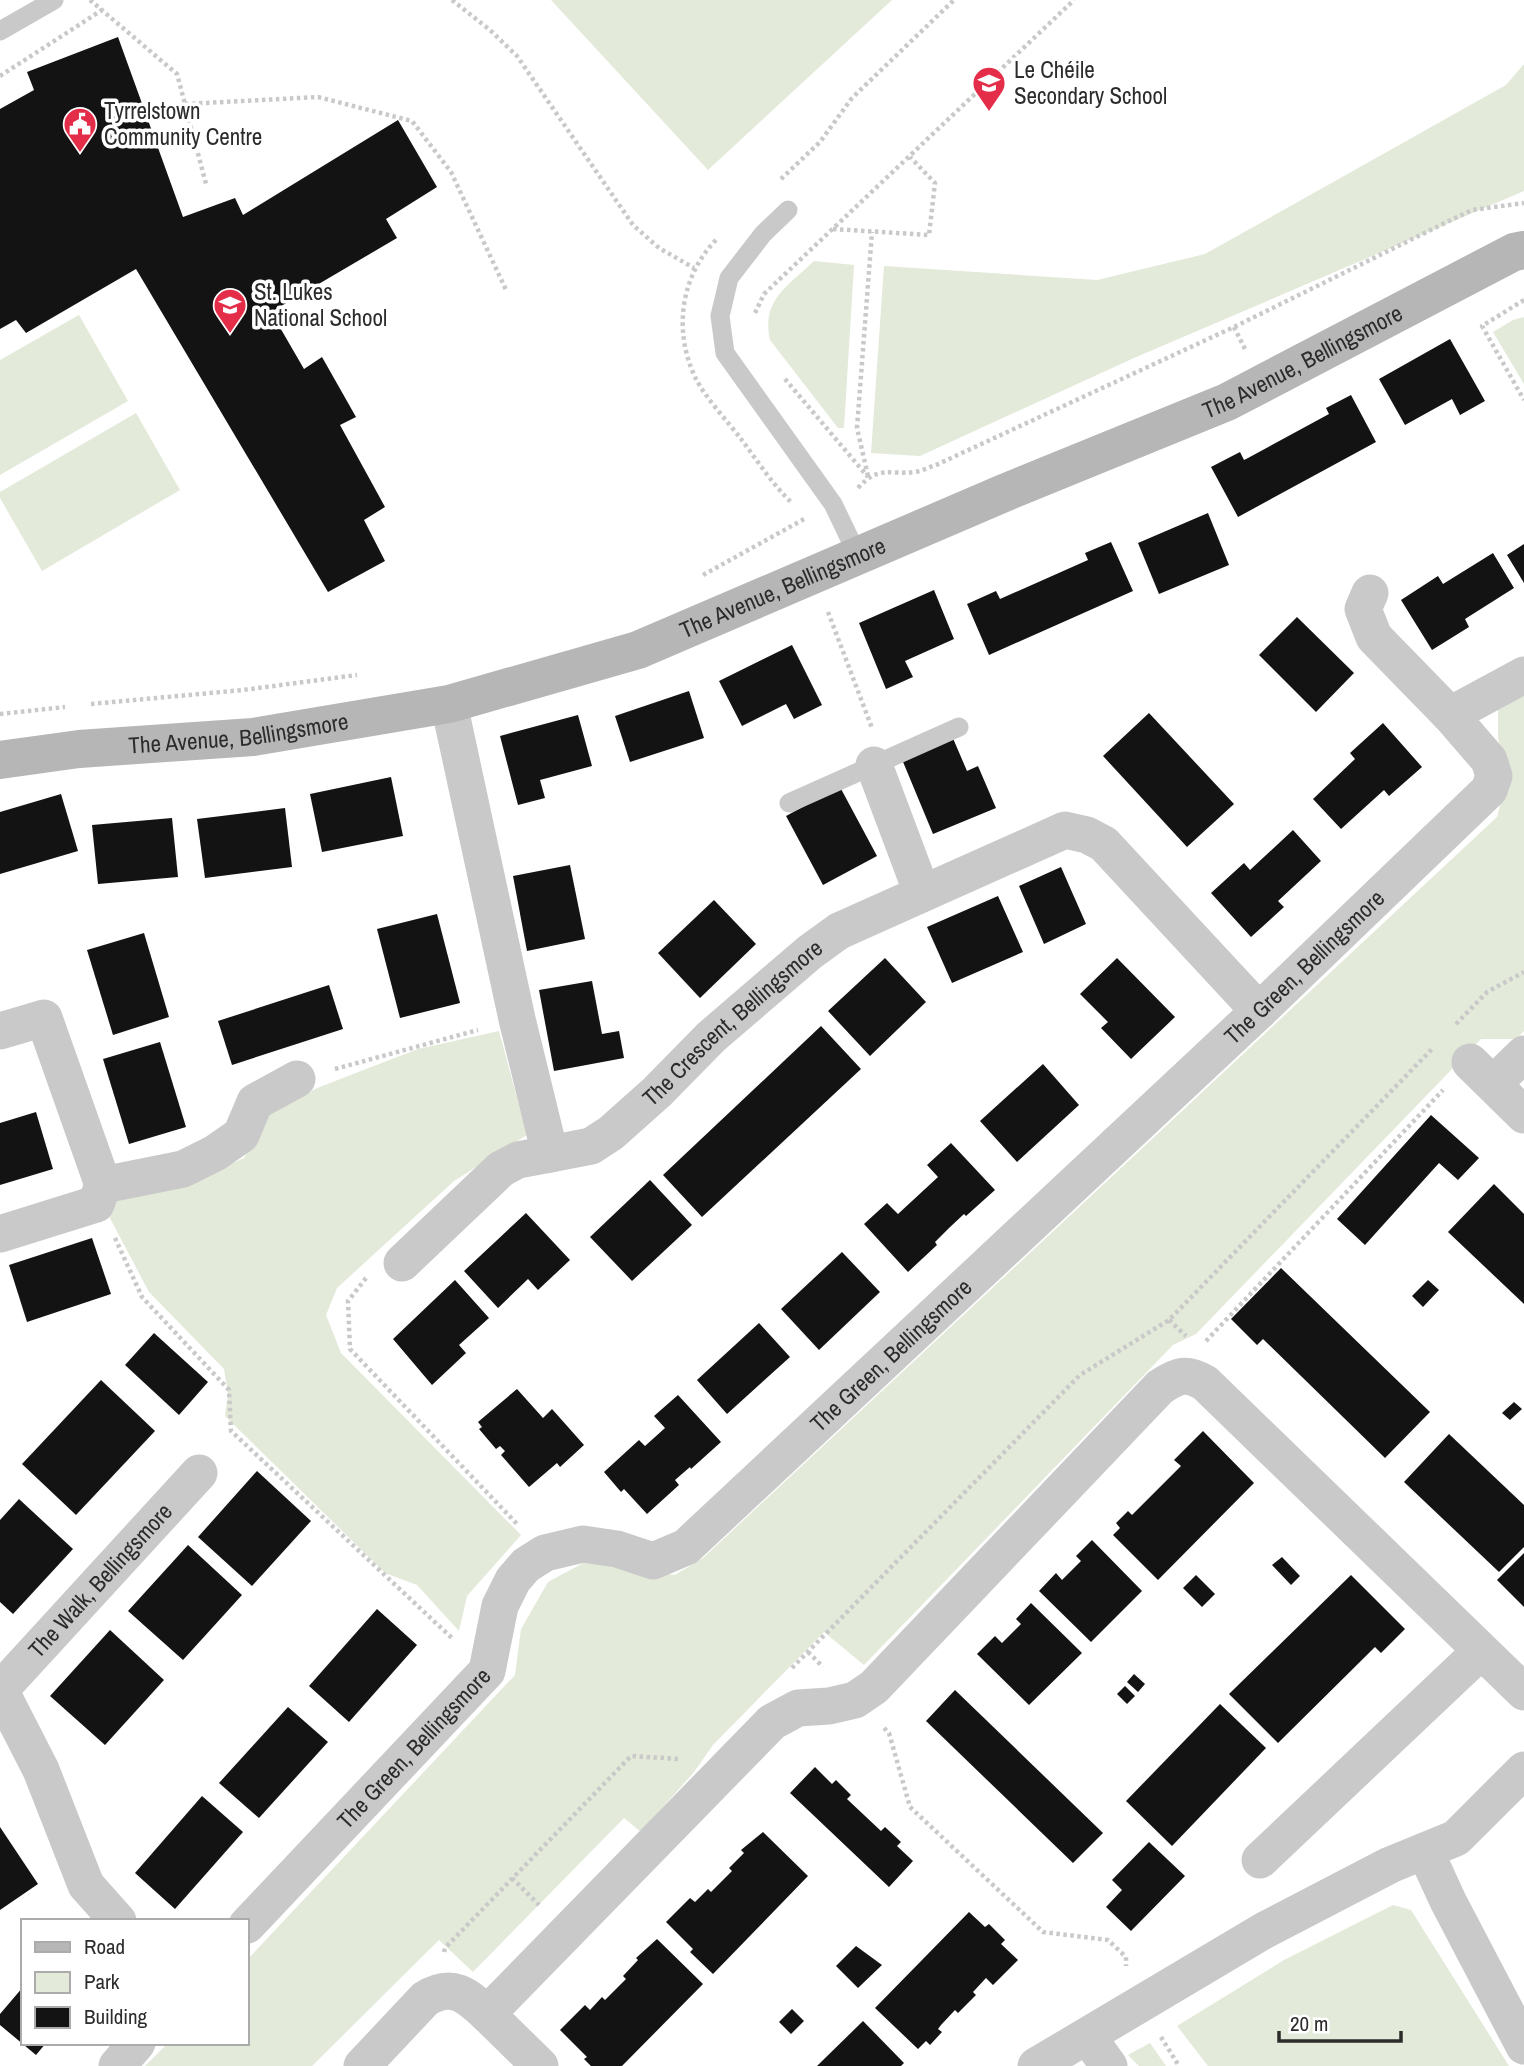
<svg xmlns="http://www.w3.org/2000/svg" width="1524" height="2066" viewBox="0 0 1524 2066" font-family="'Archivo Narrow',sans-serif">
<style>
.green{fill:#e3ead9}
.building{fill:#131313}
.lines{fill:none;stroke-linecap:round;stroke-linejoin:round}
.path{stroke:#c9c9c9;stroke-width:4.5;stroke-dasharray:3.5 3.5;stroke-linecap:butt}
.lane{stroke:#c9c9c9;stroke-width:19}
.street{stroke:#c9c9c9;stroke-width:37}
.secondary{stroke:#b6b6b6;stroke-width:38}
.labels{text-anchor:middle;stroke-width:7;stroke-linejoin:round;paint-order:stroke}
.poi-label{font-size:23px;fill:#2c2c2c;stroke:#fff;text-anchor:start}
.street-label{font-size:23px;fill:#2c2c2c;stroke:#fff}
</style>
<rect width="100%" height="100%" fill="#fff"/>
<!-- green -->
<g class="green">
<polygon points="551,0 892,0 708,170"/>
<polygon points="1524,64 1524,191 1134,358 920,456 871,453 884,266 1097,280 1205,254 1506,85"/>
<path d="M814,261L854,265L844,428H838L770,340C761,300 788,286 814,261Z"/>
<polygon points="79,315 128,401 0,475 0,360"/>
<polygon points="1524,317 1524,384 1493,332 1513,320"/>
<polygon points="136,413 180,490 42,571 0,498 0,492"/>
<polygon points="1524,695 1524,1031 1516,1039 1481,1039 1196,1334 1173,1345 864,1665 824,1632 713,1745 694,1772 641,1832 624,1818 473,1972 439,1940 312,2066 145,2066 168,2043 247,2043 247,1960 515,1675 521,1629 548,1582 585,1562 675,1575 703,1558 1497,817 1507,775 1498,738 1498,709"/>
<polygon points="499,1031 527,1135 454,1181 337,1288 326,1315 341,1353 521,1535 467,1596 459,1631 417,1585 385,1573 225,1416 228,1394 224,1369 149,1292 103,1205 197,1179 244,1158 269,1115 317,1088 418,1049"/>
<polygon points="1393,1905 1411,1910 1509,2066 1208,2066 1177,2026 1284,1960"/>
<polygon points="1150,2043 1166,2066 1139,2066 1128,2055"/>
</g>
<!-- building -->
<g class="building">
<polygon points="118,37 183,217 235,198 243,215 398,120 437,187 386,219 397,238 271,312 304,369 322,357 356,417 340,425 385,507 364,520 385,561 328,592 136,269 26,333 16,320 0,329 0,109 34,90 27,72"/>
<polygon points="1450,339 1485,401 1460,415 1452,399 1405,425 1379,379"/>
<polygon points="1351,395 1376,442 1238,517 1211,467 1240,452 1244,460 1248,458 1329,414 1326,408"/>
<polygon points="1208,513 1229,565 1159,594 1138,543"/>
<polygon points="1111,542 1133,591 989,655 967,604 996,591 1000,599 1088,560 1085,553"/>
<polygon points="1524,544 1524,583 1507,555"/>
<polygon points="1493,553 1514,588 1465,619 1469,627 1432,650 1401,600 1438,576 1443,584"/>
<polygon points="934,590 954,639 905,661 913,677 886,689 859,623"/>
<polygon points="1297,617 1354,673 1316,712 1259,655"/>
<polygon points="792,645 822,705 794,719 786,704 742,726 719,681"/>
<polygon points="689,691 704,738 630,762 615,716"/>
<polygon points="1149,713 1234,804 1187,847 1103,756"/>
<polygon points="578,715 592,766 540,780 545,798 518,805 500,736"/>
<polygon points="1383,723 1422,767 1389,796 1384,790 1341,829 1313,799 1355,759 1350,753"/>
<polygon points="952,736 967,771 978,766 996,808 933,834 901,757"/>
<polygon points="391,777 403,836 322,852 310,794"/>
<polygon points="840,787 877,856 823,885 786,816"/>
<polygon points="61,794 78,851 0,874 0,812"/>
<polygon points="285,808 292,867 205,878 197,819"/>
<polygon points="172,818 178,877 98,884 92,825"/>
<polygon points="1293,830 1321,861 1278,901 1284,907 1251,937 1211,893 1244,863 1250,870"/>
<polygon points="570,865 585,939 527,951 513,876"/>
<polygon points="1061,867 1086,924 1044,944 1019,886"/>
<polygon points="998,896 1023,952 952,983 927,927"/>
<polygon points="714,900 756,944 700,998 658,953"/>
<polygon points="437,914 460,1003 400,1018 377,929"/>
<polygon points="144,933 169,1017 113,1035 87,950"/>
<polygon points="885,958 926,1002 870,1056 828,1011"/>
<polygon points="1117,958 1175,1017 1131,1059 1101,1028 1108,1022 1080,994"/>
<polygon points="592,981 602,1034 619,1031 624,1058 554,1071 539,990"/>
<polygon points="329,985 343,1029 232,1065 218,1021"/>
<polygon points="821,1026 861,1069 702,1217 663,1175"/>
<polygon points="160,1042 186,1127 129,1144 103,1059"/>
<polygon points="1043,1064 1079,1105 1017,1162 980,1121"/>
<polygon points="36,1112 53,1169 0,1185 0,1123"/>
<polygon points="1431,1115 1479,1158 1458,1180 1439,1163 1365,1245 1337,1219"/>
<polygon points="951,1143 995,1190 966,1216 964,1214 949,1228 935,1242 937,1245 908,1272 864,1224 887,1203 898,1214 938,1177 927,1165"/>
<polygon points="650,1180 692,1225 632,1281 590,1237"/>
<polygon points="1494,1184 1524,1214 1524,1304 1448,1232"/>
<polygon points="526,1213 570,1260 538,1290 528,1279 498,1308 464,1271"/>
<polygon points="92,1238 111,1294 27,1322 9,1265"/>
<polygon points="842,1252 880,1292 819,1350 781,1309"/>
<polygon points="1281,1268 1430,1412 1385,1458 1263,1339 1257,1345 1231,1319"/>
<polygon points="455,1280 489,1318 459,1345 466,1353 432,1385 393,1339"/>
<polygon points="1428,1280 1439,1290 1423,1307 1412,1296"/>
<polygon points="759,1323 790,1357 727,1414 697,1380"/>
<polygon points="154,1333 208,1382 179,1415 125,1365"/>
<polygon points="101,1380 155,1431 76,1515 22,1464"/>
<polygon points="517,1389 543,1418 552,1409 584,1445 560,1467 557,1463 529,1487 501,1455 505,1451 500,1446 496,1449 479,1429 482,1427 478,1422"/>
<polygon points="678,1395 721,1442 691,1469 690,1467 675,1480 679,1485 647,1514 624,1489 621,1492 604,1472 639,1440 645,1446 665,1428 654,1416"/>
<polygon points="1514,1402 1522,1409 1510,1420 1502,1413"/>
<polygon points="1203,1431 1254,1483 1158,1580 1113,1535 1120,1528 1116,1523 1128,1511 1132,1515 1181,1466 1174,1460"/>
<polygon points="1449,1434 1524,1505 1524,1547 1499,1572 1404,1482"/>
<polygon points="257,1471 311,1521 252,1586 198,1537"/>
<polygon points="19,1499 73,1549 13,1614 0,1602 0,1520"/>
<polygon points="1092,1540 1142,1591 1091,1642 1039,1591 1056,1573 1062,1580 1081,1561 1076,1556"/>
<polygon points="188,1545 242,1595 183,1660 128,1611"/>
<polygon points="1524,1553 1524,1607 1497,1580"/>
<polygon points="1282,1557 1300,1576 1291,1585 1272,1565"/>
<polygon points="1196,1575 1215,1594 1202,1607 1183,1588"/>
<polygon points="1351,1575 1405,1629 1381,1653 1375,1647 1278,1743 1229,1694"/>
<polygon points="1031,1603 1082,1653 1029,1705 977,1654 995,1636 1002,1643 1021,1624 1016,1619"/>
<polygon points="377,1609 417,1645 349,1722 309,1686"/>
<polygon points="110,1630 164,1680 105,1745 50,1696"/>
<polygon points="1134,1674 1145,1684 1138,1692 1127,1682"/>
<polygon points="1125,1686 1135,1696 1127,1704 1117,1694"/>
<polygon points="955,1690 1103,1833 1073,1863 926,1721"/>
<polygon points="1220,1704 1266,1748 1172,1846 1126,1801"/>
<polygon points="288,1707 328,1742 259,1818 219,1783"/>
<polygon points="815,1767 832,1784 836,1780 851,1795 847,1799 881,1831 885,1827 901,1842 897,1846 913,1861 889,1887 790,1793"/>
<polygon points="202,1796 243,1832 175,1909 135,1873"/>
<polygon points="0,1827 38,1884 0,1910"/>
<polygon points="763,1832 808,1876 713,1974 690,1952 693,1949 666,1922 690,1898 695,1902 708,1889 711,1892 732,1871 729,1868 744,1853 741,1850"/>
<polygon points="1149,1842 1185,1876 1131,1931 1106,1907 1122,1890 1112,1880"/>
<polygon points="969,1912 985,1927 989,1924 1005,1940 1001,1944 1018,1960 993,1985 986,1978 973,1992 976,1995 958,2013 955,2010 941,2025 938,2029 942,2032 930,2045 926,2041 918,2049 875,2008"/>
<polygon points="657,1939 703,1984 622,2066 591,2066 584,2059 587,2057 560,2030 585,2005 590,2010 602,1997 605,2000 626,1979 623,1976 638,1960 636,1958"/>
<polygon points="856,1946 882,1965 858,1988 836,1966"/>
<polygon points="23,1987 23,2043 46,2043 36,2055 0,2025 0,2014"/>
<polygon points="792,2009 804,2021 791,2034 779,2022"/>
<polygon points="863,2021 904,2063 901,2066 817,2066"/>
</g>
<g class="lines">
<!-- path -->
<g class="path">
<polyline points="90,0 177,74 206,184"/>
<polyline points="452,0 490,30 517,56 633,225 659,248 694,268"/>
<polyline points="0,76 102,10"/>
<polyline points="185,104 318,97 412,121 451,172 507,292"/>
<polyline points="781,179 820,142 852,98 954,0"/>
<polyline points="833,229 929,235 935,183 910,157"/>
<path d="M716,240C680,277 673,332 696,379C705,397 728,422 741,439C757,460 772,484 791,502"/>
<polyline points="1524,300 1482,326 1524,400"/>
<polyline points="755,313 764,294 1074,0"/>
<polyline points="1234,327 1245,349"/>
<polyline points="785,379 868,477"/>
<polyline points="868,476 857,428 872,232"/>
<path d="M858,488C879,465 889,475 915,472C922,471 929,467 936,465L1234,327L1453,219L1472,210L1524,203"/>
<polyline points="703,575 806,518"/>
<polyline points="828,612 872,728"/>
<polyline points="91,704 243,690 357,675"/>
<polyline points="0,714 65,707"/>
<polyline points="1456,1024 1487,992 1524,972"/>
<polyline points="335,1069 478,1030"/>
<polyline points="115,1238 142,1297 229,1390 231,1431 453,1639"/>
<polyline points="366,1278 348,1301 350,1349 518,1525"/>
<polyline points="1169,1320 1186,1336"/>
<polyline points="1206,1341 1443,1090"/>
<polyline points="808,1652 823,1667"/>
<polyline points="792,1668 1080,1375 1169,1320 1433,1048"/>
<polyline points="884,1728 889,1733 910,1807 1043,1932 1108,1940 1126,1957 1126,1966"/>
<polyline points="512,1878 539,1905"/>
<polyline points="444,1952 445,1948 631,1756 679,1759"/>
<polyline points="1161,2037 1179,2066"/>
</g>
<!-- lane -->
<g class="lane">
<polyline points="0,31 54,0"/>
<polyline points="788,210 763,234 729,278 720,316 725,353 833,504 858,556"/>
<polyline points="789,803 959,727"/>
</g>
<!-- street -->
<g class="street">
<path id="s1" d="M449,704L517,1019L550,1154L591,1146L611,1133L657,1092L711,1037L810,952L839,931L1065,830L1087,835L1104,844L1259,1011"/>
<polyline points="1450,715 1524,675"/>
<polyline points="874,765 922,893"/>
<polyline points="0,1031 44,1018 103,1185 183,1169 215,1153 241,1135 255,1102 297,1079"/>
<polyline points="1470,1062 1524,1115"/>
<polyline points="1493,1084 1524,1054"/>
<polyline points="0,1234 96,1204 103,1185"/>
<polyline points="402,1263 501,1169 518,1160 550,1154"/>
<polyline points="1425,1851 1448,1901 1524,2046"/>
<polyline points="1260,1860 1481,1651"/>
<path id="s2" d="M118,1921L86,1885L41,1770L0,1690L199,1473"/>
<path id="s3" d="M247,1925L487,1671L500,1606L513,1580L526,1565L545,1553L583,1544L617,1549L653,1561L686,1547L1259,1011L1489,790L1494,776L1489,760L1450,715L1374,637L1363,609L1370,593"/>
<polyline points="487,2014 540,2066"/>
<polyline points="1088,2037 1109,2066"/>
<polyline points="117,2066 137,2043"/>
<path d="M362,2066L425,1999C452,1982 467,1995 487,2014L772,1722L798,1708L829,1706L855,1700L874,1687L1160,1387C1178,1375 1186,1372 1205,1383L1524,1692"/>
<polyline points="1036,2066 1265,1930 1390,1865 1456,1838 1524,1770"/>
</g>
<!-- secondary -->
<path class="secondary" id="s4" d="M0,760L79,749L253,737L449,704L638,650L1004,493L1227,402L1514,252L1524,250"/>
</g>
<!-- icons -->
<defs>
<symbol id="school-pin" viewBox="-11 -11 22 30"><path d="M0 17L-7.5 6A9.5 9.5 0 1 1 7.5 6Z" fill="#e42d48" stroke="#fff"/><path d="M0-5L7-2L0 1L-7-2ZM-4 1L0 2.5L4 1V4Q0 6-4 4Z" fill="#fff"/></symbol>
<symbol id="civic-pin" viewBox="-11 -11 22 30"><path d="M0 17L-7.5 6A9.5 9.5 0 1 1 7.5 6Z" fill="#e42d48" stroke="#fff"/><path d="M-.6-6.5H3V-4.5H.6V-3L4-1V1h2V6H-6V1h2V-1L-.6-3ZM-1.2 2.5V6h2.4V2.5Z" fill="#fff"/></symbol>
</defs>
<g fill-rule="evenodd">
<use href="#school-pin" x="970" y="64" width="38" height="52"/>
<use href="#civic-pin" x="61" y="105" width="38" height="52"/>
<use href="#school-pin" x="211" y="286" width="38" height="52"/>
</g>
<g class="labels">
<!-- poi labels -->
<g class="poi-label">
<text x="1014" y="78">Le Chéile<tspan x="1014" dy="26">Secondary School</tspan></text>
<text x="104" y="119">Tyrrelstown<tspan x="104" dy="26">Community Centre</tspan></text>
<text x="254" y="300">St. Lukes<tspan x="254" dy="26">National School</tspan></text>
</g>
<!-- street labels -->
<g class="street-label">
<text dy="8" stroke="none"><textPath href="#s4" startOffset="1374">The Avenue, Bellingsmore</textPath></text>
<text dy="8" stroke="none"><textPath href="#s4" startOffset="807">The Avenue, Bellingsmore</textPath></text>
<text dy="8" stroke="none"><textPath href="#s4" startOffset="240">The Avenue, Bellingsmore</textPath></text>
<text dy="8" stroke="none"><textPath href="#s3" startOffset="1482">The Green, Bellingsmore</textPath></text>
<text dy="8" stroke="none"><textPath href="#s1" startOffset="691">The Crescent, Bellingsmore</textPath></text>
<text dy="8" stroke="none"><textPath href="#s3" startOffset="915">The Green, Bellingsmore</textPath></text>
<text dy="8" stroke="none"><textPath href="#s2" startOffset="410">The Walk, Bellingsmore</textPath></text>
<text dy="8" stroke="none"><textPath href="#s3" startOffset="243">The Green, Bellingsmore</textPath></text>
</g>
</g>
<!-- legend -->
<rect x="21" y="1919" width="228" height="126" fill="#ffffff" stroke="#ababab" stroke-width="2"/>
<rect x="35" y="1942" width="35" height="10" fill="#b6b6b6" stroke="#ababab" stroke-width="2"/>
<text x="84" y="1954" font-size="21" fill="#2c2c2c">Road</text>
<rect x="35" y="1972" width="35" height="21" fill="#e3ead9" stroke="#ababab" stroke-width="2"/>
<text x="84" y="1989" font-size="21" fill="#2c2c2c">Park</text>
<rect x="35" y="2007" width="35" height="21" fill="#131313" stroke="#ababab" stroke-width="2"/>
<text x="84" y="2024" font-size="21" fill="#2c2c2c">Building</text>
<!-- scale -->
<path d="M1279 2031v10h122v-10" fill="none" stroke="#2c2c2c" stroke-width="3.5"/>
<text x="1290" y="2031" font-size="21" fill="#2c2c2c" stroke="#ffffff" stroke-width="5" paint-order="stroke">20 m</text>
</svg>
